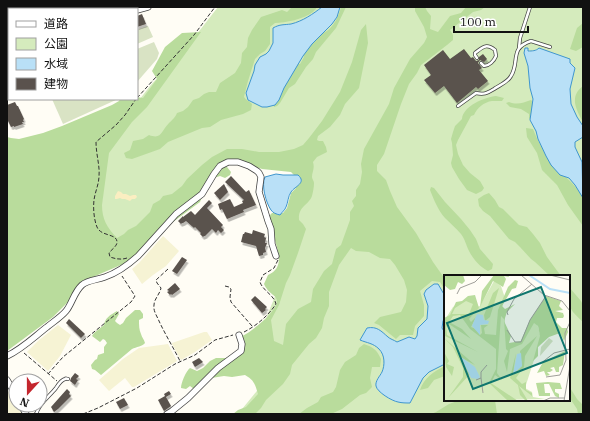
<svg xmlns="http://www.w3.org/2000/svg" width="590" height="421" viewBox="0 0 590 421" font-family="'IBM Plex Serif','Noto Sans JP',serif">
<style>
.farmland{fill:#f6f3d4}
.green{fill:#d5ebbd;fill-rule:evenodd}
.forest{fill:#b9dc9c}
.sand{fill:#fbeec1}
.cemetery{fill:#d9e3c4}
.water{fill:#b9e0f7;stroke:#3f96cf}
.building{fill:#5a524d;filter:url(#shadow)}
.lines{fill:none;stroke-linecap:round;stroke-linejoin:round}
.service-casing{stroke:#444;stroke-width:4}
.minor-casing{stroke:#444;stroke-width:7}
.path{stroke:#333;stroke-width:1;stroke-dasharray:4 2;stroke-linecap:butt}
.service{stroke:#fff;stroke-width:2.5}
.minor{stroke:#fff;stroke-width:5.5}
.inset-river{fill:none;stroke:#b9e0f7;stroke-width:2}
.inset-road{fill:none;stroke:#a09f9a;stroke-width:1}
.view{fill:#0f766e;fill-opacity:0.15;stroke:#0f766e;stroke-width:2}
.inset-edge{fill:none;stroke:#111;stroke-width:2}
</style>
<defs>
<filter id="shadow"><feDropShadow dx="1.5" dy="3" stdDeviation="0" flood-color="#0004"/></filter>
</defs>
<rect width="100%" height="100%" fill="#fffdf5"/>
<!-- farmland -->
<g class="farmland">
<polygon points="163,236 179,251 166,266 153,275 142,284 132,269 139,263"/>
<polygon points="58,325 71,335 60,356 48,371 27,352 38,341"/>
<polygon points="204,332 207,332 212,340 195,352 181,360 172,344 172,343"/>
<polygon points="168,344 177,361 134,387 132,387 125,378 109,391 99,380 123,359 139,348"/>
<polygon points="7,389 16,405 22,414 7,414"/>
</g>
<!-- green -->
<path class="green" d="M218,7H583V414H238L274,370L259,336L290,259L299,165L225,161L124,265H112L99,231L108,140L150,86L193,39ZM445,276H569V400H445Z"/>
<!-- forest -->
<g class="forest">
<polygon points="7,7 134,7 128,9 9,9 9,17 7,17"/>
<path d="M292,7H317C316,9 314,11 313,12C304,19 285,23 275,23L270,27V44L265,51L260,54L255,59L248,81L244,97C246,100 249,101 252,104L251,110L243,114L221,120L210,127L202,128L168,142L160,149L132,159L126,158L124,153L130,150L133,141L143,139L149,135C162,140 161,131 169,123C172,120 175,118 177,113L183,111L188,107L193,100L199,98L204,94L209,92H216L220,83L235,73L241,63L242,53L247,47L248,38L252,30L261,17L282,10L287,12Z"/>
<path d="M341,7H346L336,28L316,52L313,59L306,67L295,84L289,88L280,103L277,106L274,107L273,103L295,64H300L304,57L303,52L315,35C318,34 322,34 325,32C333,28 339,16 341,7Z"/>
<path d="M415,7H425L427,11L431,16L430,29L438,32L450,16L461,13L466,7H485L481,10L473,12L450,30L453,35V40L447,45L421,65L417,73L409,84L401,104L384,154L377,165V171L386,180L390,191L397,207L416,233L433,262L445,279V290L440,282L432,281L420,291L424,305V316L415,326L413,335H400L396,339L379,325L374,323L380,317L401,312L406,302L407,290L404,280L395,265L390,259L380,258L369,252L356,251L351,248L339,265L329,292V306L324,318L322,328L316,338L309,344L292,365L290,374L283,384L266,400L261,408L255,414H233L238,410L246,407L258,394C255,384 254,380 245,375L232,377L224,376L205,379L194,389L190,386L186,389L181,388C181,383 186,371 190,368L197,371L203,368L210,361L216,358H226L244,348L245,342L242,336C251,332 277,312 277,301C277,296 269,293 267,289C266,288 265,286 264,284L268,275C285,268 278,251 274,237C272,230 271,223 269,216L272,213H283L287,208L291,193L296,188L297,178L291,172L262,169L245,163L222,165L227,167L231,172L230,175L225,178L220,176L214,178L202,197L200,202L173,222L130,261L93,277L53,317L7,351V137L11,138L19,139L43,133L62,126L112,105L119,101L120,99H137V97L143,98L157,79L152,71L165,47L182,33L201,32L147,107L132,122L109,153L102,205C102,219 107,228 117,238L124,234L128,230L136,226L150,212L153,204L160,200L163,196L172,194L182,186L187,179L202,165L212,157L227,149H242L259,152H279L294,149L303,145L309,138L322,121L340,92L352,62L361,30L366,24L368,43L359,88L345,104L340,115L330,127L318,136L317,140L319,141H323L326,147L327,152L317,157L313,162C315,169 312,172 312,177C312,179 314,181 314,183C314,187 313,192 312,196C308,206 298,206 299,220L303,224L306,229L298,253L290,275L286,283L279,305L271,320L274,341L283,345L286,324L298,309L311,302L313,289L324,271L332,264L336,249L341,245L350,220V212L354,206L352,201L356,196V190L360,184L362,172L361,164L364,149L389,104L394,88L410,59L424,43L427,37L424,27L415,11Z"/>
<polygon points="583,23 583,47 576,51 570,49 577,28"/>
<path d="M583,86V122C576,110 569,96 583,86Z"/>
<path d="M496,96L504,98L502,101C498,101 495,101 492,101C484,102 477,108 474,115L471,116L458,140L456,145L458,154L463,165L470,173L480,181L484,188L482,191L476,194L467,190L459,179L452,167L451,163L453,155L452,143L451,139L453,132L455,126L462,119C463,106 485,97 496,96Z"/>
<path d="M531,100L535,104L533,116L529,119V114L521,109L510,107L506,103L509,102C517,105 523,103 531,100Z"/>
<path d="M526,128L533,129C538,142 545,154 553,164C561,174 581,188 583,200C584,208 583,218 583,226L568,205L557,185L542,170L537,153L527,137Z"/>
<path d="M431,187L434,188L445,202L461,219L470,230L476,239L480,249L493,264L492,269L488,271C480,267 473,259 469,251C466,245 465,239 461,234C456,228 450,223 445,218C438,210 434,200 430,190Z"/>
<polygon points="489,193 495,200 499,207 503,209 519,225 527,227 533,234 540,243 547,257 561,276 550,276 535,262 531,259 520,247 515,242 509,239 490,216 483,211 479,206 478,199 484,195"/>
<path d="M569,287L581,301L583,305V322C568,308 569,308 569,287Z"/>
<path d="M135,310H140L143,314V318L139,320C139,325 139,330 141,334C142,338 144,339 145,343C143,346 136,347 132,349L101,375L95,370L92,369L91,365L95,360L97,359L98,355L104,353V347L107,343L105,340L103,339L100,342L92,336L94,333L104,325C105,318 110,315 117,311L119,314L115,321L117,323L120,325L123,323L126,318Z"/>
<path d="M364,344C373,347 377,350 381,359L380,367H372L370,378L372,387L366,393L360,395L342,409L331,414H299L307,408L318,402L321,397L333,392L336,387L340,370L345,362L356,355L359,348Z"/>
<path d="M445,366V376L434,380L428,388L420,390C424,378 433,372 445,366Z"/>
<polygon points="569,386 577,399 583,405 583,414 578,414 577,409 569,397"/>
<polygon points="460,400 495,400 497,414 431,414 436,412 449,404"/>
</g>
<!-- sand -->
<polygon class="sand" points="118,191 121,192 123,194 126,194 130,196 133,195 136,195 137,197 135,199 132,199 130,201 125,199 122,199 120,198 117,199 115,199 115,196"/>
<!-- cemetery -->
<g class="cemetery">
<polygon points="148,26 153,37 137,44 137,30"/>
<polygon points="154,42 159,53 157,59 137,82 137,49"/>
<polygon points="52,99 118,99 63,124"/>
</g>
<!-- water -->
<g class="water">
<path d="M322,7H340L337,17L332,24L312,44L303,56L284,88L279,100L275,105L267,107H262L248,100L246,93L254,71L255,65L260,57L266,54L269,51L273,43V28C280,24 284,25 291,24C303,21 313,14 322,7Z"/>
<path d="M525,48H528V51C532,51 536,51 539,48L570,59V63L575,68L570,89L571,104L577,117L583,126V137L575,142V147L582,162L583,198L575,185L569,178L560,175L551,165L546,156L538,139L536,131L530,120L533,99L530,88L528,66L524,53Z"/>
<path d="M276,174L283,175H298C307,183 295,186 291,192C288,196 288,203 286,207C285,210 282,212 280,215C276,214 273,213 271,210C266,203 261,185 265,177Z"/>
<path d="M434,284H438L445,296V317L443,321L442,328L445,333V364L429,372L423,378L410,403C406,403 402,403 398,402C392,401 377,392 376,386C375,381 380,376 382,372C385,365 385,355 379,349C373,343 367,343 360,340L367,328C377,326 381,331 388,337C390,339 394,340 397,342L409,337L415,339L417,336L418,328L427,319L428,306L424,294L426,290Z"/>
</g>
<!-- building -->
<g class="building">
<polygon points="142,14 146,24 137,27 137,16"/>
<polygon points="464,49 471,58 473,57 476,61 479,60 479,57 483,54 487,59 484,62 480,60 478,63 482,68 479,70 488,81 478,89 476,87 457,103 444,86 435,93 424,80 431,75 424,65 443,50 450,59"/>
<polygon points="15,102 17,106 18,106 24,119 23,120 24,122 22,122 23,124 14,127 14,126 11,127 7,119 7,105"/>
<polygon points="231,176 246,192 249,190 256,205 243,210 244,212 227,219 222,209 220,210 218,204 230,199 234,207 243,203 242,201 244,200 225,182"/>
<polygon points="224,184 228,192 220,200 214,193"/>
<polygon points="209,200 212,203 207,208 223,225 221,227 224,230 221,233 218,230 216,233 212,229 205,236 204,236 203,237 200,234 201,233 195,227 194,228 186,221 183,223 182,223 181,224 178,221 183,216 183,217 191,211 195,215"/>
<polygon points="253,230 265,234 264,237 266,238 265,243 267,243 265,248 266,252 263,253 263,255 259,256 256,246 241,242 243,234 244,234 245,232 252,234"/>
<polygon points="182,257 187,260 177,274 172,271"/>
<polygon points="175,283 180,289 172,295 171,294 170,295 167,292 169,291 167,290"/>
<polygon points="255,296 267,307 265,309 266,310 262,313 251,300"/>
<polygon points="69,319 85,334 81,338 66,323"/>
<polygon points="199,358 203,362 195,367 192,362"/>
<polygon points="75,373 79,376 76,379 78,380 75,385 70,381 71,378"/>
<polygon points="67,389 70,392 69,394 71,396 58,409 54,412 51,407"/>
<polygon points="169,391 171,394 166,397 171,406 164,411 158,400 165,396 164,394"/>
<polygon points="124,398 128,405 120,409 116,402"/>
</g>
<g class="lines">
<defs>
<g id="service">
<polyline points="519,48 520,38 530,7"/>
<path d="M477,58L475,55V53C483,47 486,43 495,50L496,56C494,61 489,66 484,66L481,63"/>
<path d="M458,106L476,93C484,95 487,93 494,89C500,85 508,82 511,76C520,62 509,48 531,41L550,47"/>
<path d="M36,414C40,402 49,397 56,388C58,385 61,380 65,379C66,378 67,379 68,379"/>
</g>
<g id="minor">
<polyline points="137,10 148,7"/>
<polyline points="7,23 9,23"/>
<path d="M7,356C22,349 34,337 47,327C53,322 61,317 66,311C72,304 74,292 82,285C88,280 97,280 105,277C117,273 128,265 138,256L176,214L202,194L214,174L220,166L228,162H238L249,166L257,171L259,173L261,177L259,192L268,221L271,229L272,244L276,256"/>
<polyline points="7,380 16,395"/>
<polyline points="21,405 26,414"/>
<polyline points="167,414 172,411 188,398 218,368 241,351 242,344 239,335"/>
</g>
</defs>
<!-- service casing -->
<use href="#service" class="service-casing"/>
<!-- minor casing -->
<use href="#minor" class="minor-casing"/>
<!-- path -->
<g class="path">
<polyline points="137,98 194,35 215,7"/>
<path d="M127,258C121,260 116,259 110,257L109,253C111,250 116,247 117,243C118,233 101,237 97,227C94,220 93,208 94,200C95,192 99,184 99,176C100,166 96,154 96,142L116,125L125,115L136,99"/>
<path d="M168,269L156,280L157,283L161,288C160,294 154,299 154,305C153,311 157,316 159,321C165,334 173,347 180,361"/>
<polyline points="225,286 229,287 231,289 230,297 231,302 252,326"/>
<path d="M244,332C256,326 268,316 276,304C274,295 263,291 260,282L263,275L274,268L278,260"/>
<polyline points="24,353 57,381"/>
<polyline points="48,374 63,357 131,302 135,296 122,276"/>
<polyline points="83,414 98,408 137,388 175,364 195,355 215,340 233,335"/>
</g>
<!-- service -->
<use href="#service" class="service"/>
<!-- minor -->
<use href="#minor" class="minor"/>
</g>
<!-- overview -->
<g transform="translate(444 275)">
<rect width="126" height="126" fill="#fffdf5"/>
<path d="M50,6L57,11L61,23L57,36L61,41V55L65,70L76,67L87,44L93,48L97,63L81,113L88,117L89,122L101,124L0,126V46L9,32L21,25L28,23L32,32L36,31Z" fill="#d5ebbd"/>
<path d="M0,0H19L21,6L18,9L14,7L11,14L6,15L0,10ZM50,0H64L65,2L60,1L62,4L59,12L49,6L36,32L38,16ZM71,5L74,6L72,13L68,14L58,31L61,34L71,29L63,37L60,46L67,61L65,68L77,66L86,45L102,21L117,26L115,31L119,35L111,36L119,38L120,41L119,43H113L112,47L118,53H123L124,57L120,66L116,58L105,62L94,72V81L89,86L96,61L94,51L90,48L78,69L66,74L63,97L60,86L64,76L62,74L60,44L57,41L53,98L58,105L51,100L47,108L74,126H64L45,108L52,94V74L26,54L16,40L9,41L5,47L18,54L27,64L5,49L2,52L3,60L34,77L1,61L0,43L6,40L12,27L18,26L24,21L31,20L35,33L25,44L27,47L32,42L27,52L32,54L36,60L38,58L37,50H44L40,53L41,59L52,60L54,35L64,12ZM22,26L29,29L25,39H8L11,33ZM55,13L46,42L41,46L40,40L49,18ZM93,61L81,81L80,92L72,103L78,109L82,107V115L88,118V121L75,111L84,126H82L76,120L74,110L66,103L72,78L69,100L78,91L76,76ZM0,63L31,90L16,82L26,99L4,123L19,102V93L9,72ZM121,76L119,90L115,92V97H112L110,92L106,93L109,95L106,97H103L106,100L102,101L100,96L93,98L99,87ZM0,77L5,86L3,89L10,92L8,101L2,92ZM104,107L116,108L118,114H111V117L115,119V123L111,121L105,109H100L101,118H106V121H95L92,108Z" fill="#b9dc9c" fill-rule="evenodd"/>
<path d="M105,63L109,66L96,81L97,72Z" fill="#d9e3c4"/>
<path d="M33,39L39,40L40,45L45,46L44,49L36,50V60L28,51ZM77,78L78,91L69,99L73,79ZM17,82L31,92L36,102L34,104L27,103Z" fill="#b9e0f7"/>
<path class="inset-river" d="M85,0L106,14L126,18"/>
<path class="inset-road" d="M77,0L100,20L118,26L126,36M106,0L126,5M13,19L16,13L31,7L38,0M64,40L63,37L70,24L88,9M63,55L71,67H77L86,45L102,21M96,89L110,78L126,74M102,102L116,100L122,85L121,58L126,47V35M37,103L39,118M32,105L37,103V97L43,90M99,126L106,123H121M120,126L126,91"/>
<path class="view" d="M97,12L123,78L29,114L3,48Z"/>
<rect width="126" height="126" class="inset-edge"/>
</g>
<!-- border -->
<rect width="590" height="421" fill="none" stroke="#111111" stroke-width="16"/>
<!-- legend -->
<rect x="8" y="8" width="130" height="92" fill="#ffffff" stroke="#a0a0a0"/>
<rect x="16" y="21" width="20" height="6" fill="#ffffff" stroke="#a0a0a0"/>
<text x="44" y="28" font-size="12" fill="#111111">道路</text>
<rect x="16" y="38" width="20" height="12" fill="#d5ebbd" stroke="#a0a0a0"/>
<text x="44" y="48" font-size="12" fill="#111111">公園</text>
<rect x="16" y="58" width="20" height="12" fill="#b9e0f7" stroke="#a0a0a0"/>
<text x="44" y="68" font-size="12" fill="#111111">水域</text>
<rect x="16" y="78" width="20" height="12" fill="#5a524d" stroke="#a0a0a0"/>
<text x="44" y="88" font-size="12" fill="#111111">建物</text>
<!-- north arrow -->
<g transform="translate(28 393) rotate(201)"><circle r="19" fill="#ffffff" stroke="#a0a0a0"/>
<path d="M0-3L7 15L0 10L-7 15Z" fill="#c4262e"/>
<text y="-6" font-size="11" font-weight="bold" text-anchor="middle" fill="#111111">N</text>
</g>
<!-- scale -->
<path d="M454 26v6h74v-6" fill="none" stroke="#111111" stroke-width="2"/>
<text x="460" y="26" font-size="12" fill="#111111" stroke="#ffffff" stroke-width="3" paint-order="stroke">100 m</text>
</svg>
